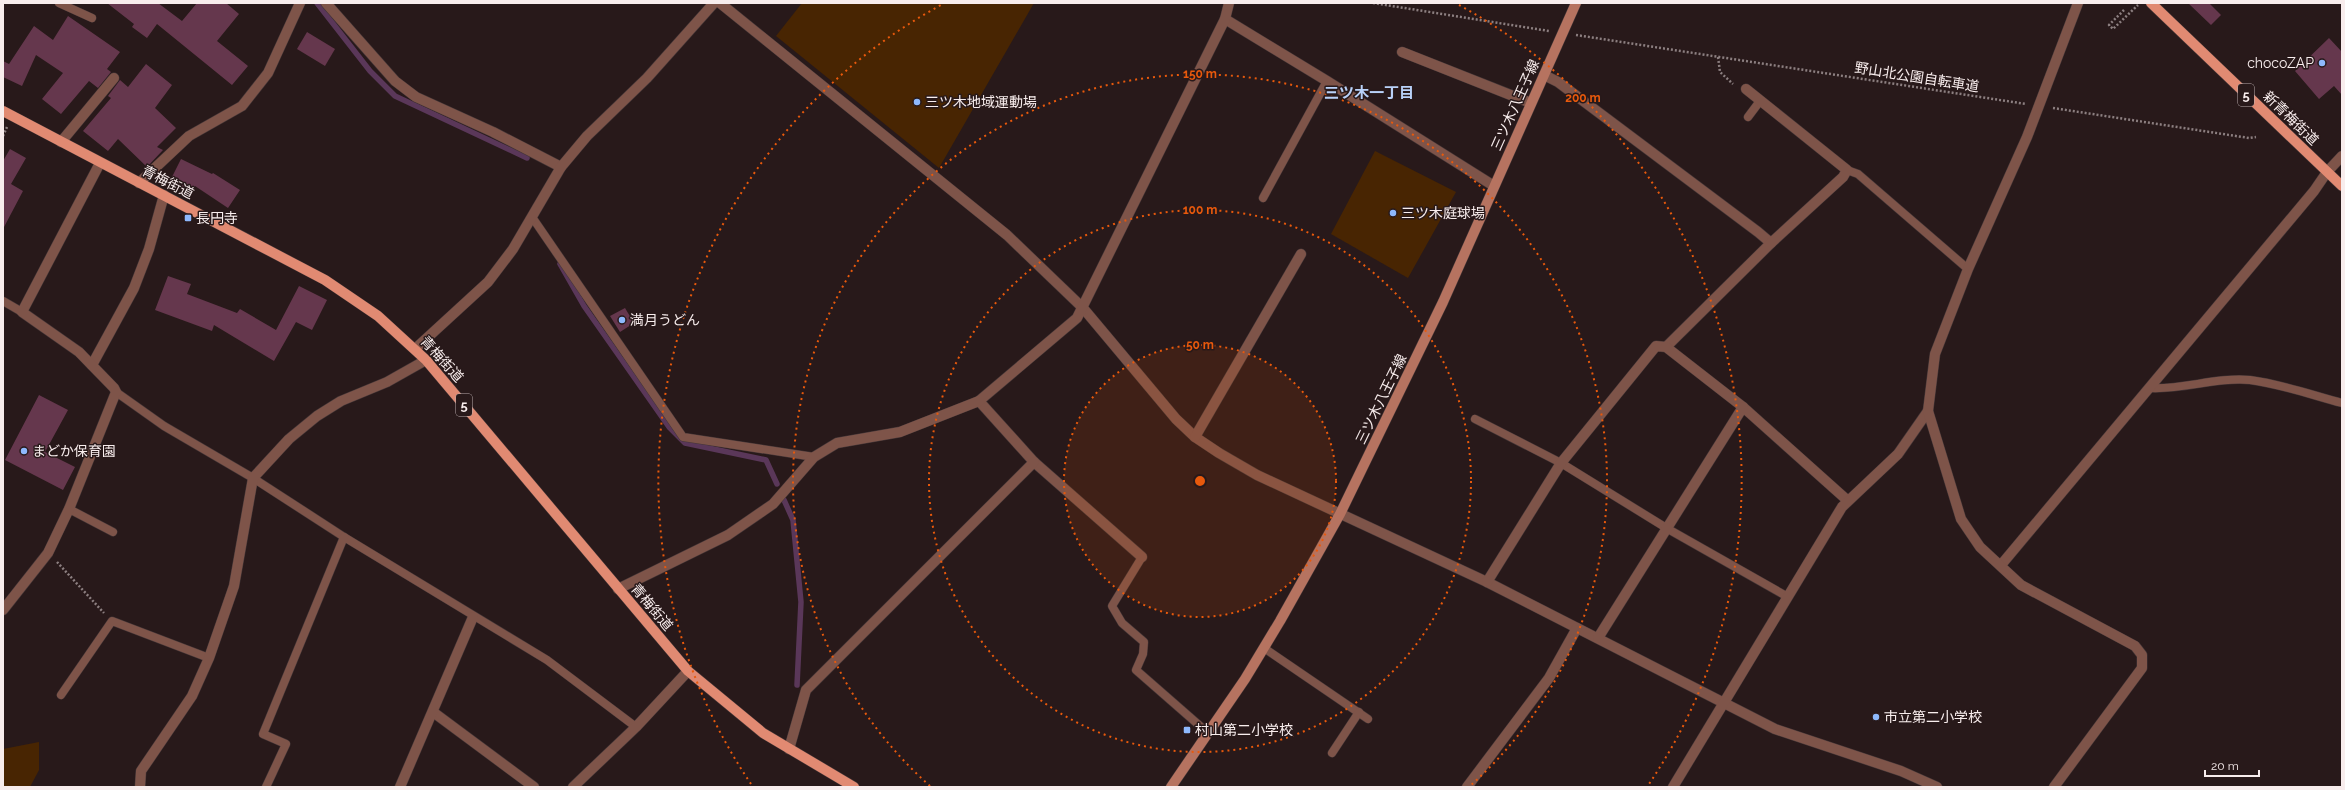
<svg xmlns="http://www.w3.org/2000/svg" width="2345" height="790" viewBox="0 0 2345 790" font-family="Raleway,'Noto Sans JP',sans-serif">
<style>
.green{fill:#482502}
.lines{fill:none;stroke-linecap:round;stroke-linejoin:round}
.stream{stroke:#5a3759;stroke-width:5.5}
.building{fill:#65374d}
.service-casing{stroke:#453738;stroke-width:9}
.minor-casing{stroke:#453738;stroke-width:11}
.secondary-casing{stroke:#453738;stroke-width:11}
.primary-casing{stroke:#453738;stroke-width:11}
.path{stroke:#8c7f80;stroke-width:2.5;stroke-dasharray:2 2;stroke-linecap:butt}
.service{stroke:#7e5449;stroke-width:8}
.minor{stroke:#7e5449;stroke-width:10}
.secondary{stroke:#b67360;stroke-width:10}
.primary{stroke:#e18a72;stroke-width:10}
.ring{fill:none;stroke:#e8590c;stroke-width:2;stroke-dasharray:2 4}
.poi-dot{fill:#8eb9fd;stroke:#28191a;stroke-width:1.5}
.labels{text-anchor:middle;stroke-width:3;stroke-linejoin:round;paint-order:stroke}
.shield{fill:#28191a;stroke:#baadae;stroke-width:1}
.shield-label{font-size:13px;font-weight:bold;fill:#f8eded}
.poi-label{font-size:14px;fill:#f8eded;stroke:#28191a;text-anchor:start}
.street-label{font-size:14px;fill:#f8eded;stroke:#28191a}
.neighbourhood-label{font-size:15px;font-weight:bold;fill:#b9d1f8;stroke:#28191a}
.centre{fill:#e8590c;stroke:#28191a;stroke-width:2}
.ring-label{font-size:12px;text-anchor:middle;font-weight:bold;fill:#e8590c;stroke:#28191a;stroke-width:3;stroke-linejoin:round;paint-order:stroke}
</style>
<rect width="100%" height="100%" fill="#28191a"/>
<!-- green -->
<g class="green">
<polygon points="802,3 1034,3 939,168 776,36"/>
<polygon points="1375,151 1456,192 1408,278 1331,234"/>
<polygon points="39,742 39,770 30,787 3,787 3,749"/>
</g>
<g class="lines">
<!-- stream -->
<g class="stream">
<polyline points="317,3 370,71 395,96 527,158"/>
<polyline points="560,264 584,306 669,427 685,443 766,460 777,484"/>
<polyline points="784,500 793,520 801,602 797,685"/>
</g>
</g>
<!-- building -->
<g class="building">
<polygon points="107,3 158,3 182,21 197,3 226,3 239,14 217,41 248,66 232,85 157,24 147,38 132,27 134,24"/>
<polygon points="2188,3 2209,3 2221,15 2211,25"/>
<polygon points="68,16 120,52 107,69 111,72 98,88 89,81 61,114 42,99 63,73 36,55 22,86 3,77 3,61 9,64 34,26 53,40"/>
<polygon points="307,32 335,49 325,66 297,49"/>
<polygon points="2329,38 2342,52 2342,95 2334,86 2319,99 2295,71"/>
<polygon points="146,64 172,85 155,108 176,128 157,147 163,150 147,167 118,139 108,151 83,131 111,98 108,96 120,80 128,87"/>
<polygon points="10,149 26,158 11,184 23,191 3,229 3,161"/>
<polygon points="181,159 212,174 213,173 240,190 228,208 195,186 193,192 170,181"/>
<polygon points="168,276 191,284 187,294 237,313 240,309 276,330 299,286 327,300 312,330 296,322 274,361 214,325 212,331 155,310"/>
<polygon points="625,308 634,323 620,332 610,316"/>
<polygon points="39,395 68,410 45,452 75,467 63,490 5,460"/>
</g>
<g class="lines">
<defs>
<g id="service">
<polyline points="59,3 92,18"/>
<polyline points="1748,117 1760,101"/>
<polyline points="1847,170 1858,174 1968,269"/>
<polyline points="1263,198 1327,81"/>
<polyline points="532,217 683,437 814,457"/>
<polyline points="3,301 22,312"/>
<path d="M2150,388C2183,390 2216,377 2250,380C2281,384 2312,395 2342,403"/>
<polyline points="116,392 164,426 253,478 344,537 547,660 636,727"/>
<polyline points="1475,419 1561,463 1668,529 1788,597"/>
<polyline points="69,509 113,532"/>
<polyline points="1142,557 1112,606 1122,623 1144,642 1143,654 1136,670 1208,733"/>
<polyline points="1264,648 1368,719"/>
<polyline points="61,695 112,621 209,658"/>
<polyline points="1332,753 1359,712"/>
<polyline points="266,787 286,744 263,734 344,537"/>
</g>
<g id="minor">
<polyline points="326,3 395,81 416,97 493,132 561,167"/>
<polyline points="720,3 1007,235 1083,308 1176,419 1195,437 1219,453 1257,475 1487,582 1775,729 1901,771 1937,787"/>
<polyline points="1225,19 1327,81 1494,186"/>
<polyline points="1402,52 1531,103"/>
<polyline points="1544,75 1558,82 1758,232 1771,243"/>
<polyline points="61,142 114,78"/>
<polyline points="139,183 189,136 242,106 268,73 300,3"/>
<polyline points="1666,347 1771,243 1843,177 1847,170 1746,89"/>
<polyline points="415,349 488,282 513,249 561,167 587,136 647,78 714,3"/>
<polyline points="92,365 134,288 149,249 164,195"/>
<polyline points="979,401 1034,462 1142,557"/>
<polyline points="1195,437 1301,254"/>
<polyline points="2001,565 2314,191 2327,172 2342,156"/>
<polyline points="1487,582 1561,463 1656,346 1666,347 1743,407 1847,500"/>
<polyline points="618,589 728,535 773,504 814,457 837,443 900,432 979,401 1077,318 1225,19 1229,3"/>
<polyline points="3,610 48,553 69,509 116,392 114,388 79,352 22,312 100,163"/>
<polyline points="1598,638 1743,407"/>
<polyline points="433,712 534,787"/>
<polyline points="789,749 806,690 1034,462"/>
<polyline points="140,787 141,771 192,696 209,658 234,586 253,478 289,439 317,416 341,401 387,382 426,360"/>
<polyline points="400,787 473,617"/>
<polyline points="573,787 636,727 688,671"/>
<polyline points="1467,787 1549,678 1577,628"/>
<polyline points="1673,787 1842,507 1898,454 1928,411"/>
<polyline points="2054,787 2142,668 2142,655 2135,646 2021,585 1980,547 1961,519 1928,411 1935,354 1968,269 2027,137 2078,3"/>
</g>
<polyline id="secondary" points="1171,787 1245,679 1280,621 1340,514 1443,302 1576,3"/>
<g id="primary">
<polyline points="2151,3 2342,186"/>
<polyline points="3,111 325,280 378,316 426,360 688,671 763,733 854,787"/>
</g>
</defs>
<!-- service casing -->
<use href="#service" class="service-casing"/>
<!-- minor casing -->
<use href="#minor" class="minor-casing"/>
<!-- secondary casing -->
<use href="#secondary" class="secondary-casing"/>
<!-- primary casing -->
<use href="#primary" class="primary-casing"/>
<!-- path -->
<g class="path">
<polyline points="1373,3 1549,31"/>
<polyline points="2124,10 2109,25 2113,29 2138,5"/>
<polyline points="1576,35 2026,104"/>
<polyline points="1718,57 1720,72 1733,84"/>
<polyline points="2053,108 2249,138 2256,137"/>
<polyline points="3,136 7,127"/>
<polyline points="57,562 104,613"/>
</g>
<!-- service -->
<use href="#service" class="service"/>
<!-- minor -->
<use href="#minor" class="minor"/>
<!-- secondary -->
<use href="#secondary" class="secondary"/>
<!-- primary -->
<use href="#primary" class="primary"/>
</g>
<!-- distance rings -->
<circle cx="1200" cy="481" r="136" fill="#e8590c" fill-opacity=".12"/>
<g class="ring">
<circle cx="1200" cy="481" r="136"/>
<circle cx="1200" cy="481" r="271"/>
<path d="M930 786A407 407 0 1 1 1470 786"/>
<path d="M751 784A542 542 0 0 1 941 5M1459 5A542 542 0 0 1 1649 784"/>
</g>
<!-- markers -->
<g class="poi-dot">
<circle cx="2322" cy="63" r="4"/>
<circle cx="917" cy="102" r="4"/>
<circle cx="1393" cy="213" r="4"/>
<rect x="184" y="214" width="8" height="8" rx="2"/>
<circle cx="622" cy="320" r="4"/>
<circle cx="24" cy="451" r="4"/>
<circle cx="1876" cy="717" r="4"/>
<rect x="1183" y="726" width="8" height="8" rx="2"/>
</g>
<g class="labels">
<!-- shield labels -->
<g class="shield">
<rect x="2238" y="84" width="16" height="22" rx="3"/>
<rect x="456" y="394" width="16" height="22" rx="3"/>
</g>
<g class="shield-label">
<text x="2246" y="100">5</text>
<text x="464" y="410">5</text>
</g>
<!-- poi labels -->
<g class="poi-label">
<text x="2314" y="68" text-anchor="end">chocoZAP</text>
<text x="925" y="107">三ツ木地域運動場</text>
<text x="1401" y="218">三ツ木庭球場</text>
<text x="196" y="223">長円寺</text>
<text x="630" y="325">満月うどん</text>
<text x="32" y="456">まどか保育園</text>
<text x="1884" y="722">市立第二小学校</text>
<text x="1195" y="735">村山第二小学校</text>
</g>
<!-- street labels -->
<g class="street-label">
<text transform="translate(1917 77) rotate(9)" y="5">野山北公園自転車道</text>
<text transform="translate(1515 105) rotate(-66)" y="5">三ツ木八王子線</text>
<text transform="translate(2291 118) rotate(44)" y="5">新青梅街道</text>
<text transform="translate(168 182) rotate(27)" y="5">青梅街道</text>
<text transform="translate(442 359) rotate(48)" y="5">青梅街道</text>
<text transform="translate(1381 399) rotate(-64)" y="5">三ツ木八王子線</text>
<text transform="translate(652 607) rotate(50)" y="5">青梅街道</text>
</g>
<!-- neighbourhood labels -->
<g class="neighbourhood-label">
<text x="1369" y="98">三ツ木一丁目</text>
</g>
</g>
<circle cx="1200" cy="481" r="6" class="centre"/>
<g class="ring-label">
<text x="1200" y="78">150 m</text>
<text x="1583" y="102">200 m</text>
<text x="1200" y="214">100 m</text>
<text x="1200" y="349">50 m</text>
</g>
<!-- border -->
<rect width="2345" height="790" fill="none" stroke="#f8eded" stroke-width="8"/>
<!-- scale -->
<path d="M2205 770v6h54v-6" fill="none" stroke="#f8eded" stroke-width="2"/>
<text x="2211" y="770" font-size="12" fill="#f8eded" stroke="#28191a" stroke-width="3" paint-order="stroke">20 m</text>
</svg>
